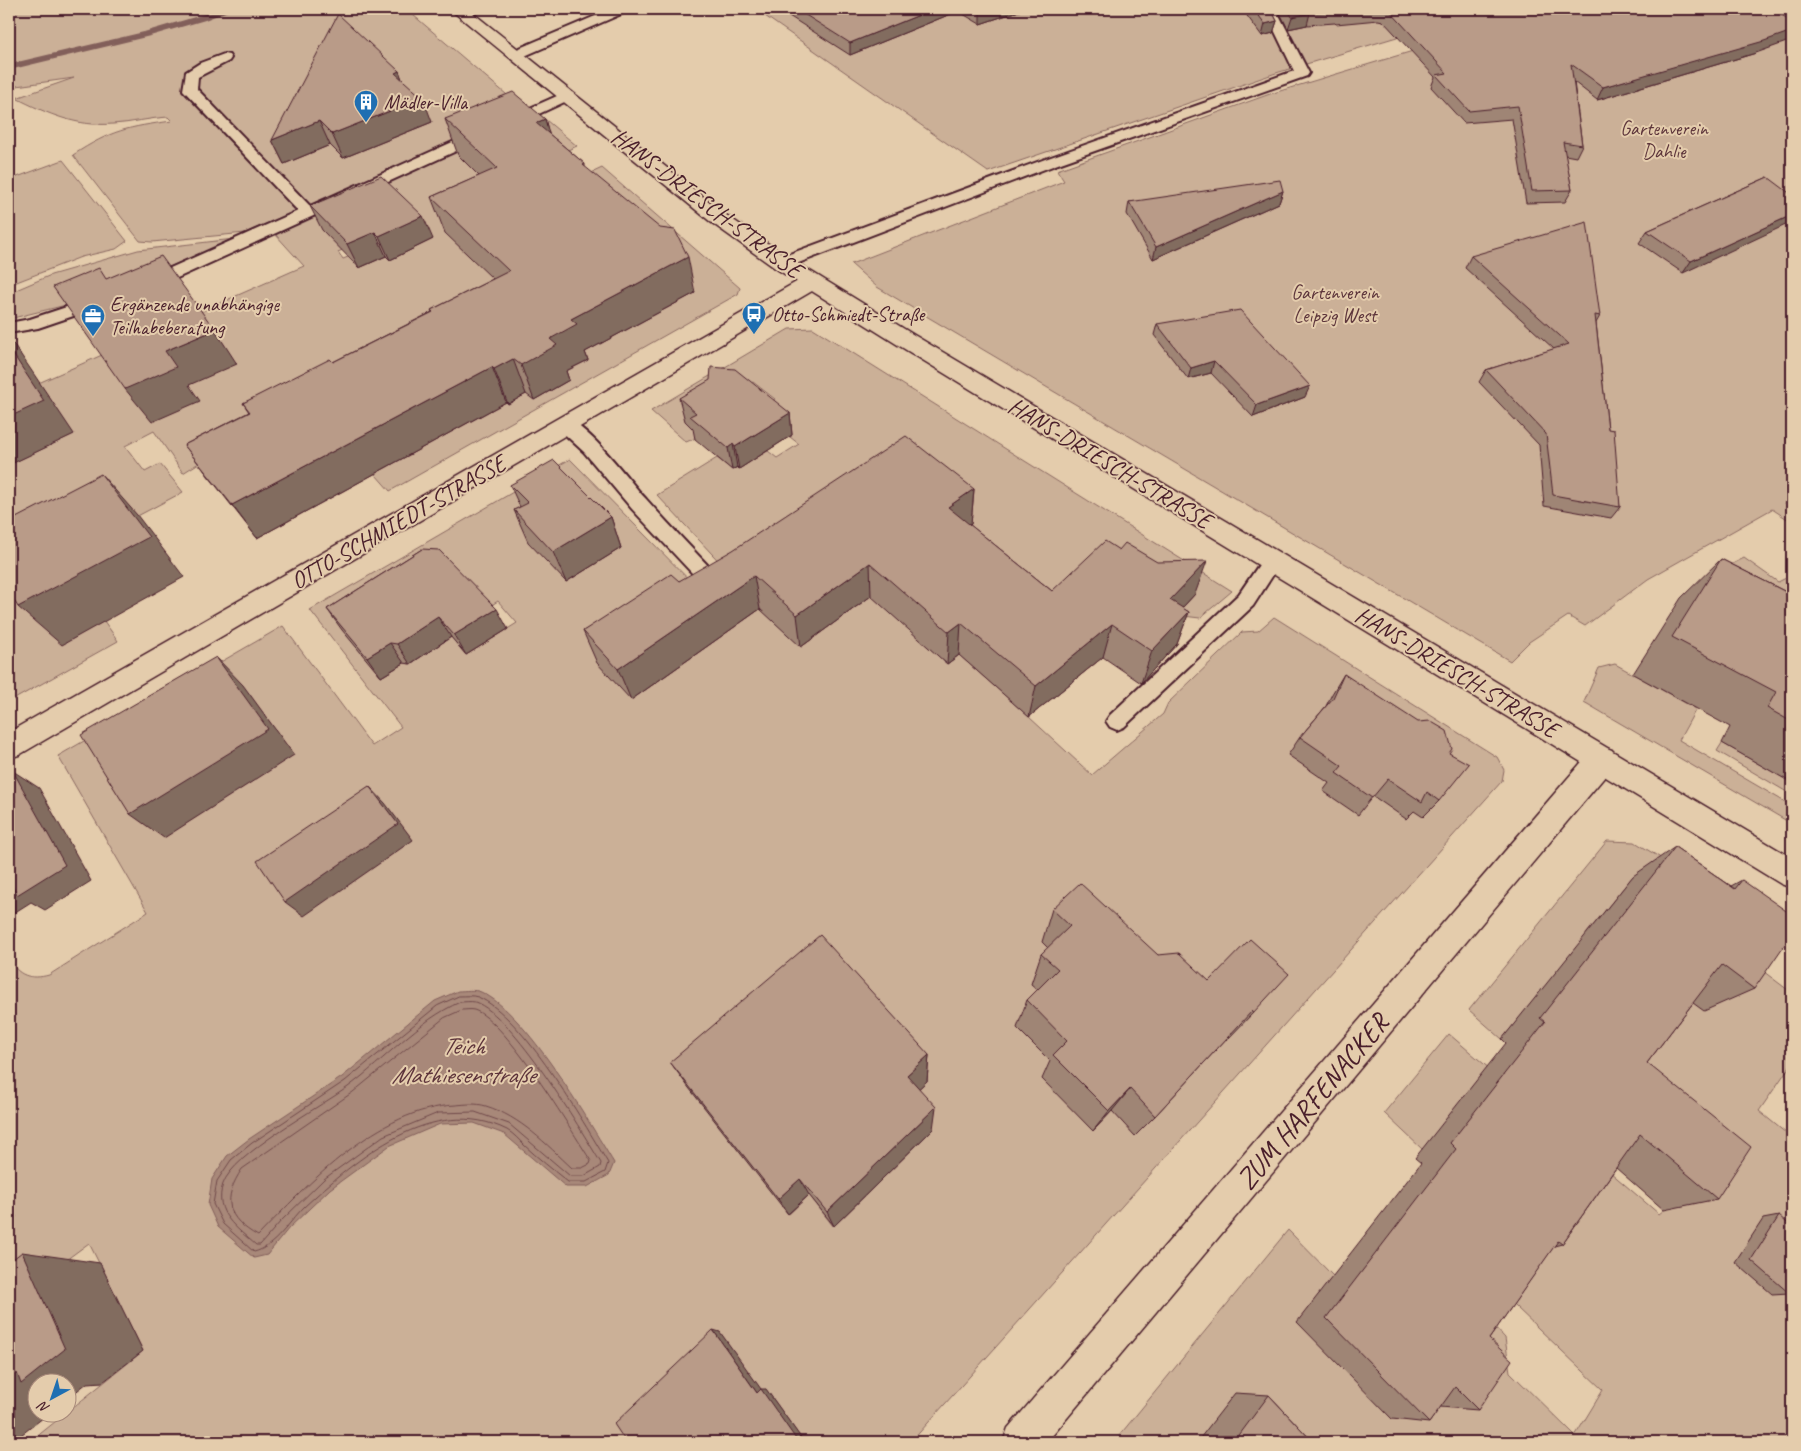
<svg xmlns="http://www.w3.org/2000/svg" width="1801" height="1451" viewBox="0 0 1801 1451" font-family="Caveat,sans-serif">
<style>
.green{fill:#cbb097;stroke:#8a6861;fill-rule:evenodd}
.water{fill:#a88879;stroke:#825e5a}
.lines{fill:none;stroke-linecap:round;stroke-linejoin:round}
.shore{stroke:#70494a;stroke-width:1}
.stream{fill:#825e5a;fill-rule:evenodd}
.lane-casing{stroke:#4a1f2b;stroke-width:4}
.street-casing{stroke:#4a1f2b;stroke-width:3}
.secondary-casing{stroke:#4a1f2b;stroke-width:3}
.lane{fill:#e4ccac;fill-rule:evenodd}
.street{fill:#e4ccac;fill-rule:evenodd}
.secondary{fill:#e4ccac;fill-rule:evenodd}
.wall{fill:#9f8575;stroke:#4a1f2b}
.shaded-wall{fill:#826c5f;stroke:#4a1f2b}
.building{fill:#b99b88;stroke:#4a1f2b}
.labels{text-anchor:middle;stroke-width:4;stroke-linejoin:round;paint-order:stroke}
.far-poi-label{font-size:20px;fill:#4a1f2b;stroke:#e4ccac;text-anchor:start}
.far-park-label{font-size:20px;fill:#5d353b;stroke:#e4ccac}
.street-label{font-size:24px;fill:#4a1f2b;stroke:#e4ccac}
.water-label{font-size:25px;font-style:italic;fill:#5d343b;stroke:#e4ccac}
.near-street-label{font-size:29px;fill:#4a1f2b;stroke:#e4ccac}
</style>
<rect width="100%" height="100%" fill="#e4ccac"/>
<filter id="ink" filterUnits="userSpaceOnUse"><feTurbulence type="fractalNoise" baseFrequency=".02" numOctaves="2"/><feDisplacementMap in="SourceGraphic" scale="10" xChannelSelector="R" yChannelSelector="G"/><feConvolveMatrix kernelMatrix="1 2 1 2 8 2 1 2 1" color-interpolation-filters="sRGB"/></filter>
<g filter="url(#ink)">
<!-- green -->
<g class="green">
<path d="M9,9H406L513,100L540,115L577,146L465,195L458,245L470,257L570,183L602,168L740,288L738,294L390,491L332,425L273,446L210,479L199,463L183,473L154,431L125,446L145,472L160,464L183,492L56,559L62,644L104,621L118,641L11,701L9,698V465L74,434L9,396L304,266L266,224L245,233L152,242L140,241L73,155C111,130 128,127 172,121L168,117C149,118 132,123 113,124C77,127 48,114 16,98L74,78L9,87ZM411,219L390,259L386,256L359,268L348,257L343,259L338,252Z"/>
<polygon points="755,9 1491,9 1276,73 988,172"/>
<polygon points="1544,9 1792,9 1792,498 1784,503 1792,499 1792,522 1772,509 1648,579 1585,626 1568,616 1529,642 1510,661 877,287 851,264 1064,181 1057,170 1270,94 1496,26"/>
<polygon points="63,160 127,241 116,249 81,257 9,285 9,180"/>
<polygon points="234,239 167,268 66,305 9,319 9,293 51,275 138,250"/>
<path d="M813,328L1232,591L1200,618L1175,615L1056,614L910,630L947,664L959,655L1029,717L1092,775L1163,714L1168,703L1242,632L1258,631L1274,617L1497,757L1504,770L1502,781L911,1442H804L766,1389L639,1442H30L143,1351L89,1243L9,1302V1222L16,1217L9,1202V958C17,976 31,980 49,975L148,912L58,756L283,626L372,746L401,727L310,610L570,459L711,602L740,584L657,495L717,458L732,470L768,451L777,458L799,444L790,437L792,436L759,409L775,399L753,382L738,391L701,436L686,442L651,411L789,329ZM498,601L517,623L466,655L449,635L411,664L404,663L381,677L343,629L479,613ZM927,1080L907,1100L833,1226L809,1195L789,1214Z"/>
<polygon points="1744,558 1778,582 1792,575 1792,627 1701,580"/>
<polygon points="1615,664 1696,709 1679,740 1792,806 1792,824 1584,702 1599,668"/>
<polygon points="1722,743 1792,783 1792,795 1717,751"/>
<polygon points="1607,841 1635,842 1704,885 1633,876 1586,934 1743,956 1792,993 1792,1063 1759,1111 1792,1138 1792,1442 1114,1442 1288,1230 1333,1276 1478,1309 1505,1338 1510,1372 1575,1436 1603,1390 1495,1287 1422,1149 1384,1113 1449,1034 1659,1214 1664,1210 1697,1161 1553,977 1502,1039 1469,1010"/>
</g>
<!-- water -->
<path class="water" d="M458,991C465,991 474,989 481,992C526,1012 587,1119 614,1163L609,1175L587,1187H566L504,1134L474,1123L440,1124L389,1146L330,1189L289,1228L267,1255L254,1258L218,1227L208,1205L212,1179L227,1156L249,1139L342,1077L435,1001Z"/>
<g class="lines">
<!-- shore -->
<g class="shore">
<path d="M459,996C465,996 472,995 478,997C523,1016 582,1120 608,1163L605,1172L586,1182H568C553,1170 538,1158 524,1145C519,1140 514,1134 507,1130C433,1093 356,1159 304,1207C289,1222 275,1247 254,1252L223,1224L213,1204L217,1181L231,1160L252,1143L345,1081L437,1006Z"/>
<path d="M460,1002C465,1002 471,1001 475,1002C513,1015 579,1127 601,1163L600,1167L584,1176H570L509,1124L475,1112L438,1113L383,1136L324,1179L281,1221L260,1245H256C237,1228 213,1213 223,1184C233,1154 320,1107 348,1087C386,1059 417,1021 460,1002Z"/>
<path d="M462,1010C466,1010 470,1009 474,1010C506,1020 571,1130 591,1161L590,1164L582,1168H572C546,1144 521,1117 486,1106C476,1103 467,1104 456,1105C378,1108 309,1183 258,1236C226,1218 222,1199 242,1169L353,1092L444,1018Z"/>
</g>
<!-- stream -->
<polygon class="stream" points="222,9 233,9 205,20 150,36 9,70 9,64 144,32"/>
<defs>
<g id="lane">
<polygon points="612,9 628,9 626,12 520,58 515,59 508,55 510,52"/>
<polygon points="1264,9 1276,9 1309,73 1307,76 1058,164 788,267 776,267 774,263 776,259 1048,158 1294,71"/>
<polygon points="224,54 229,55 231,58 229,61 198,77 197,89 310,206 477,131 487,131 489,134 487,137 153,289 147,290 141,289 139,285 141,281 298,211 183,90 186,72 200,63"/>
<polygon points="566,92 571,93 573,96 571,99 515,125 505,125 503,122 505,119"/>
<polygon points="97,297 103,298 105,302 103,306 38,328 9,333 9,323 30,319"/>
<path d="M565,419C590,426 627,479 646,499C670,526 695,552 720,578L723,583L720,588L713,591L706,588L632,509L584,452L559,429L556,425L559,421Z"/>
<polygon points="1272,553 1279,556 1282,561 1253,606 1124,727 1117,730 1110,727 1106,721 1110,715 1239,594 1265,556"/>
</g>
<g id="street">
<polygon points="812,275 819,277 822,282 819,287 19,755 9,758 9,732 805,277"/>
<polygon points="1602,747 1612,750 1616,759 1612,768 1047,1442 1003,1442 1008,1428 1592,750"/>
</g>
<polygon id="secondary" points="450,9 468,9 726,215 789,258 914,335 1792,858 1792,888 1781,884 898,345 775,268 712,223"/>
</defs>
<!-- lane casing -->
<use href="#lane" class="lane-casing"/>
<!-- street casing -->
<use href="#street" class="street-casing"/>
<!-- secondary casing -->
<use href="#secondary" class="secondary-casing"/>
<!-- lane -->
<use href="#lane" class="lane"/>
<!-- street -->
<use href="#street" class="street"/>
<!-- secondary -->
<use href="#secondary" class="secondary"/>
</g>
<!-- wall -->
<g class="wall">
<polygon points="778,9 1025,9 980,24 958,11 850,55"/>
<polygon points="1242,9 1271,9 1277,21 1273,33 1262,36"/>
<polygon points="1278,9 1771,9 1756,53 1597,100 1574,82 1582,145 1576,157 1565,155 1572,190 1565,202 1526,203 1512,119 1464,123 1431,87 1435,77 1383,21 1378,20 1336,24 1335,23 1307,25 1288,29"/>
<polygon points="399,71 402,80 432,122 343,158 330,145 284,164 272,140"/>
<polygon points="445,119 545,119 549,134 585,164 585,168 695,293 585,352 588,360 566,371 569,380 534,400 526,394 508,404 506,402 257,538 184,445 249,412 243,403 333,362 432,312 431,310 493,279 445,233 431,197 479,176 458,155"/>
<polygon points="1768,177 1683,273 1639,243 1647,231"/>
<polygon points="1283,191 1279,203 1153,259 1127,214 1129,202"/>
<polygon points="310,206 433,239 390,260 386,256 359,268 322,230"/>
<polygon points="1471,256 1600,316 1596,323 1608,429 1620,507 1611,518 1544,506 1539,445 1479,382 1486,370 1554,349 1465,268"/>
<polygon points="1157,324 1305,397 1253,417 1211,373 1188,379 1154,335"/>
<polygon points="679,398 790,413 792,435 739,469 737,467 732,470 695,439 693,429 685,421"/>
<polygon points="510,485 611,517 621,548 566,582 528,542 514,510 520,507"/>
<polygon points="974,489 971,524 970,525 1052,591 1119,550 1195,594 1182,608 1189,612 1177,644 1141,683 1103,657 1029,717 959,655 947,664 871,596 801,647 760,609 631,700 597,663 583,631 679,581"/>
<polygon points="422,549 508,629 466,655 451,637 410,664 404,663 381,677 342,630 327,609"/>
<polygon points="1721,559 1792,595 1792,783 1722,743 1730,727 1633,674 1681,598"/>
<polygon points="1344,674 1449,753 1439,801 1423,817 1414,811 1406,819 1373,796 1358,815 1323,791 1329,783 1288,755 1300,737 1326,706 1332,694"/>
<polygon points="1675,847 1731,886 1742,880 1754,989 1704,1011 1693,1003 1647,1063 1717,1199 1664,1210 1616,1168 1562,1244 1554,1246 1489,1339 1478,1410 1440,1407 1429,1423 1392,1419 1297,1322 1421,1163 1415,1158 1506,1043 1502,1039 1633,876"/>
<polygon points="1052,909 1158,955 1209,981 1253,1013 1227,1040 1226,1039 1155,1116 1135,1136 1112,1111 1093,1131 1042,1079 1050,1061 1017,1028 1027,1000 1038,990 1031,984 1041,954 1048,948 1042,942"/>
<polygon points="929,1055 927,1081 919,1088 933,1129 834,1226 809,1195 788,1214 689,1088 670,1062"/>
<polygon points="1779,1216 1789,1293 1772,1294 1735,1262 1763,1219"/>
<polygon points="1235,1393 1269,1395 1313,1442 1197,1442"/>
</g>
<!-- shaded-wall -->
<g class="shaded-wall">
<polygon points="934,9 958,9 958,11 850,55 850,43"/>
<polygon points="991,9 1025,9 980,24 980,12"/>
<polygon points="1310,13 1307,25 1288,29 1292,17"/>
<polygon points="1277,21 1273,33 1262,36 1265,24"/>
<polygon points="1792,31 1792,40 1756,53 1597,100 1603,87"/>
<polygon points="399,71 408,95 395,73"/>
<polygon points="423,98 432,122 343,158 332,134"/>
<polygon points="545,119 555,155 536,123"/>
<polygon points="319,121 330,145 284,164 272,140"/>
<polygon points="1283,191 1279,203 1153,259 1156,247"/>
<polygon points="1792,215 1792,222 1683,273 1691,261"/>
<polygon points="423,216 433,239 390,260 379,236"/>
<polygon points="375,232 386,256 359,268 347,244"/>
<polygon points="688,257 695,293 585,352 588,360 566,371 569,380 534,400 521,365 571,319"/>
<polygon points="215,330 237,364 189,385 200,401 152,422 125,389 165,351"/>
<polygon points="9,340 15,346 74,434 9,465"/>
<polygon points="513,359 526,394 508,404 494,369"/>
<polygon points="1214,361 1211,373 1188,379 1191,368"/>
<polygon points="492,367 506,402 257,538 232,505"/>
<polygon points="1310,386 1305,397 1253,417 1257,405"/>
<polygon points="790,413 792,435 739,469 735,447"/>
<polygon points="733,444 737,467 732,470 728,448"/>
<polygon points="101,474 137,515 184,577 62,645 18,607"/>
<polygon points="974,489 971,524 946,542 948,507"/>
<polygon points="9,510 49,549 14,519"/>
<polygon points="611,517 621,548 566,582 553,552"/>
<polygon points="1207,561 1195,594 1159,633 1170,600"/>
<polygon points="870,563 871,596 801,647 797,615"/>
<polygon points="754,576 760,609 631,700 618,669"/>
<polygon points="497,609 508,629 466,655 454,635"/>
<polygon points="1189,612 1177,644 1141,683 1152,651"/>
<polygon points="438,617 451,637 410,664 397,644"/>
<polygon points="961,623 959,655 947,664 949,632"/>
<polygon points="1112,624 1103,657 1029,717 1036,686"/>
<polygon points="390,643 404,663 381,677 367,657"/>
<polygon points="216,657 243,685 294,755 164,838 130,814"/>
<polygon points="13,771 39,788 91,881 45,910 31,902 9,916 9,884"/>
<polygon points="369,786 385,803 413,840 304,916 285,902"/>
<polygon points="929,1055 927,1081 907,1100 907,1075"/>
<polygon points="1130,1089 1112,1111 1093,1131 1109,1111"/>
<polygon points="936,1107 933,1129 834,1226 827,1212"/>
<polygon points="800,1179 809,1195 788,1214 778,1199"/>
<polygon points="9,1202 16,1217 9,1222"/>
<polygon points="22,1252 100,1263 143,1351 103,1382 87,1383 68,1398 68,1384 38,1384 38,1414 48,1414 12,1442 9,1442 9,1379"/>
<polygon points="713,1330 720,1332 761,1389 766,1389 804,1442 798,1442 757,1393"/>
</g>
<!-- building -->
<g class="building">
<polygon points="796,9 934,9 850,43"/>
<polygon points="975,9 991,9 980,12"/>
<polygon points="1254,9 1271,9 1277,21 1265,24"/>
<polygon points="1288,9 1376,9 1340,12 1339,11 1310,13 1292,17"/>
<polygon points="1385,9 1771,9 1792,21 1792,31 1764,41 1603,87 1571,64 1582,145 1563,142 1572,190 1532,191 1518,106 1469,111 1436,75 1447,73 1388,9"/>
<polygon points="338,14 399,71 395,73 423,98 332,134 319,121 272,140"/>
<polygon points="513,92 545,119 536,123 585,164 583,165 660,228 675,230 688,257 571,319 577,324 550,339 557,345 521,365 513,359 494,369 492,367 232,505 184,445 250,412 243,403 330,359 333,362 433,312 431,310 509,271 431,197 497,168 445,119"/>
<polygon points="381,176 423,216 379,236 375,232 347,244 310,206"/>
<polygon points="1768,177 1792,195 1792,215 1691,261 1647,231"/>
<polygon points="1280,180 1283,191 1156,247 1129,202"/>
<polygon points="1587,222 1600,316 1595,315 1608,429 1614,430 1620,507 1553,495 1546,434 1486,370 1569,344 1471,256"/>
<polygon points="161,256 215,330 165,351 176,367 125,389 53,287 99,268 106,279"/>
<polygon points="1240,310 1310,386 1257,405 1214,361 1191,368 1157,324"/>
<polygon points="9,348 44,401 9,417"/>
<polygon points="711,367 735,369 790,413 735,447 733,444 728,448 690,416 696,413 679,398 710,380"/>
<polygon points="906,436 974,489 948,507 1052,591 1105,541 1119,550 1125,543 1157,562 1207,561 1170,600 1189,612 1152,651 1112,624 1036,686 961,623 949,632 870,563 797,615 754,576 618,669 583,631 671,574 679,581 733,550"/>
<polygon points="554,460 611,517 553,552 514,510 528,503 510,485"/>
<polygon points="101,474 149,537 18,607 9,592 9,511 14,519"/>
<polygon points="422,549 439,550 497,609 454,635 438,617 397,644 390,643 367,657 327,609"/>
<polygon points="1721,559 1792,595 1792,722 1767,708 1776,692 1672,637"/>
<polygon points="216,657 268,729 130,814 81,735"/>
<polygon points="1344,674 1418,722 1430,721 1447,731 1452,749 1449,753 1469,764 1439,801 1427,792 1422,802 1388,779 1372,798 1336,773 1342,766 1300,737 1333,698"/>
<polygon points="13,771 65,865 17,895 11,883 9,884 9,778"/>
<polygon points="369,786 398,824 285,902 257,861"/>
<polygon points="1675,847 1735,889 1742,880 1792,915 1792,934 1754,989 1722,965 1647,1063 1751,1147 1717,1199 1640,1134 1562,1244 1558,1241 1489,1339 1512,1360 1478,1410 1455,1387 1429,1423 1326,1318 1456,1149 1450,1143 1545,1022 1540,1018"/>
<polygon points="1080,883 1158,955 1179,953 1209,981 1250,939 1289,974 1253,1013 1252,1011 1155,1116 1130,1089 1109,1111 1053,1055 1067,1041 1027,1000 1058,969 1041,954 1070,926 1052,909"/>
<polygon points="820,935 929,1055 907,1075 936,1107 827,1212 800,1179 778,1199 670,1062"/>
<polygon points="1779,1216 1792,1227 1792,1288 1789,1293 1751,1260"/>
<polygon points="22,1252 65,1349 21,1384 17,1373 9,1379 9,1262"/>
<polygon points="713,1330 757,1393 761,1389 798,1442 626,1442 614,1424"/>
<polygon points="1269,1395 1313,1442 1234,1442"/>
</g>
</g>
<!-- icons -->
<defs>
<symbol id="building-pin" viewBox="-11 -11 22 30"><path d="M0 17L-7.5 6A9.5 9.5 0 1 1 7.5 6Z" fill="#1f6fb2" stroke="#e4ccac"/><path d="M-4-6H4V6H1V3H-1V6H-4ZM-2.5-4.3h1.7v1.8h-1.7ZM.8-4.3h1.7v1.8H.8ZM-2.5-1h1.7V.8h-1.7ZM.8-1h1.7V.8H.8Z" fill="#fff"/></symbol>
<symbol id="bus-pin" viewBox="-11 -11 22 30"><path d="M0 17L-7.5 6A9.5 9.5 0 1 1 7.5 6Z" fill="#1f6fb2" stroke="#e4ccac"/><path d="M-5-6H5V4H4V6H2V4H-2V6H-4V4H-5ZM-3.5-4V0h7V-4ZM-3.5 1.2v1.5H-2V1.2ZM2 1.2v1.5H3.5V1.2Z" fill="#fff"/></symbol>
<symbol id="office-pin" viewBox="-11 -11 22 30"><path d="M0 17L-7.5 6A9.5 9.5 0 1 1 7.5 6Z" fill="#1f6fb2" stroke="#e4ccac"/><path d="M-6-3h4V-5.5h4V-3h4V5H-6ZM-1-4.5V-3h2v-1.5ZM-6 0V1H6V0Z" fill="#fff"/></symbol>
</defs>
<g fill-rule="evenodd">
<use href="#building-pin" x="352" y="88" width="28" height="38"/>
<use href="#bus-pin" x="740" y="300" width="28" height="38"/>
<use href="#office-pin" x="79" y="302" width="28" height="38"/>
</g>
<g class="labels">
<!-- far-poi labels -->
<g class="far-poi-label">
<text x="384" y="109">Mädler-Villa</text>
<text x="110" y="311">Ergänzende unabhängige<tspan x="110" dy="23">Teilhabeberatung</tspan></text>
<text x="772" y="321">Otto-Schmiedt-Straße</text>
</g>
<!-- far-park labels -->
<g class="far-park-label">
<text x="1664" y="135">Gartenverein<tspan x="1664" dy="23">Dahlie</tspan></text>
<text x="1335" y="299">Gartenverein<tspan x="1335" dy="23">Leipzig West</tspan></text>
</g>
<!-- street labels -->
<g class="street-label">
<text transform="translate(707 203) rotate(37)" y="8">HANS-DRIESCH-STRASSE</text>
<text transform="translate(1110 463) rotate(31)" y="8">HANS-DRIESCH-STRASSE</text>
<text transform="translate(398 522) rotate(-30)" y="8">OTTO-SCHMIEDT-STRASSE</text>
<text transform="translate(1457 672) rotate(31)" y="8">HANS-DRIESCH-STRASSE</text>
</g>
<!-- water labels -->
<g class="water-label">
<text x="463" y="1054">Teich<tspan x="463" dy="29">Mathiesenstraße</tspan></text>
</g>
<!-- near-street labels -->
<g class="near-street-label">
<text transform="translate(1312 1101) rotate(-50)" y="10">ZUM HARFENACKER</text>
</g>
</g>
<!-- margin -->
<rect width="1801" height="1451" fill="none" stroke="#e4ccac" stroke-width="30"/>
<rect x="15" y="15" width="1771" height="1421" fill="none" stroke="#4a1f2b" stroke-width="2" filter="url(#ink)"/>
<!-- north arrow -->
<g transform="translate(52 1398) rotate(220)"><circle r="24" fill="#e4ccac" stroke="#a68778"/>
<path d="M0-4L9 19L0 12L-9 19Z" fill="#1f6fb2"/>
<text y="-8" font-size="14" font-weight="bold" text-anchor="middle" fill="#4a1f2b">N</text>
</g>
</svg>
